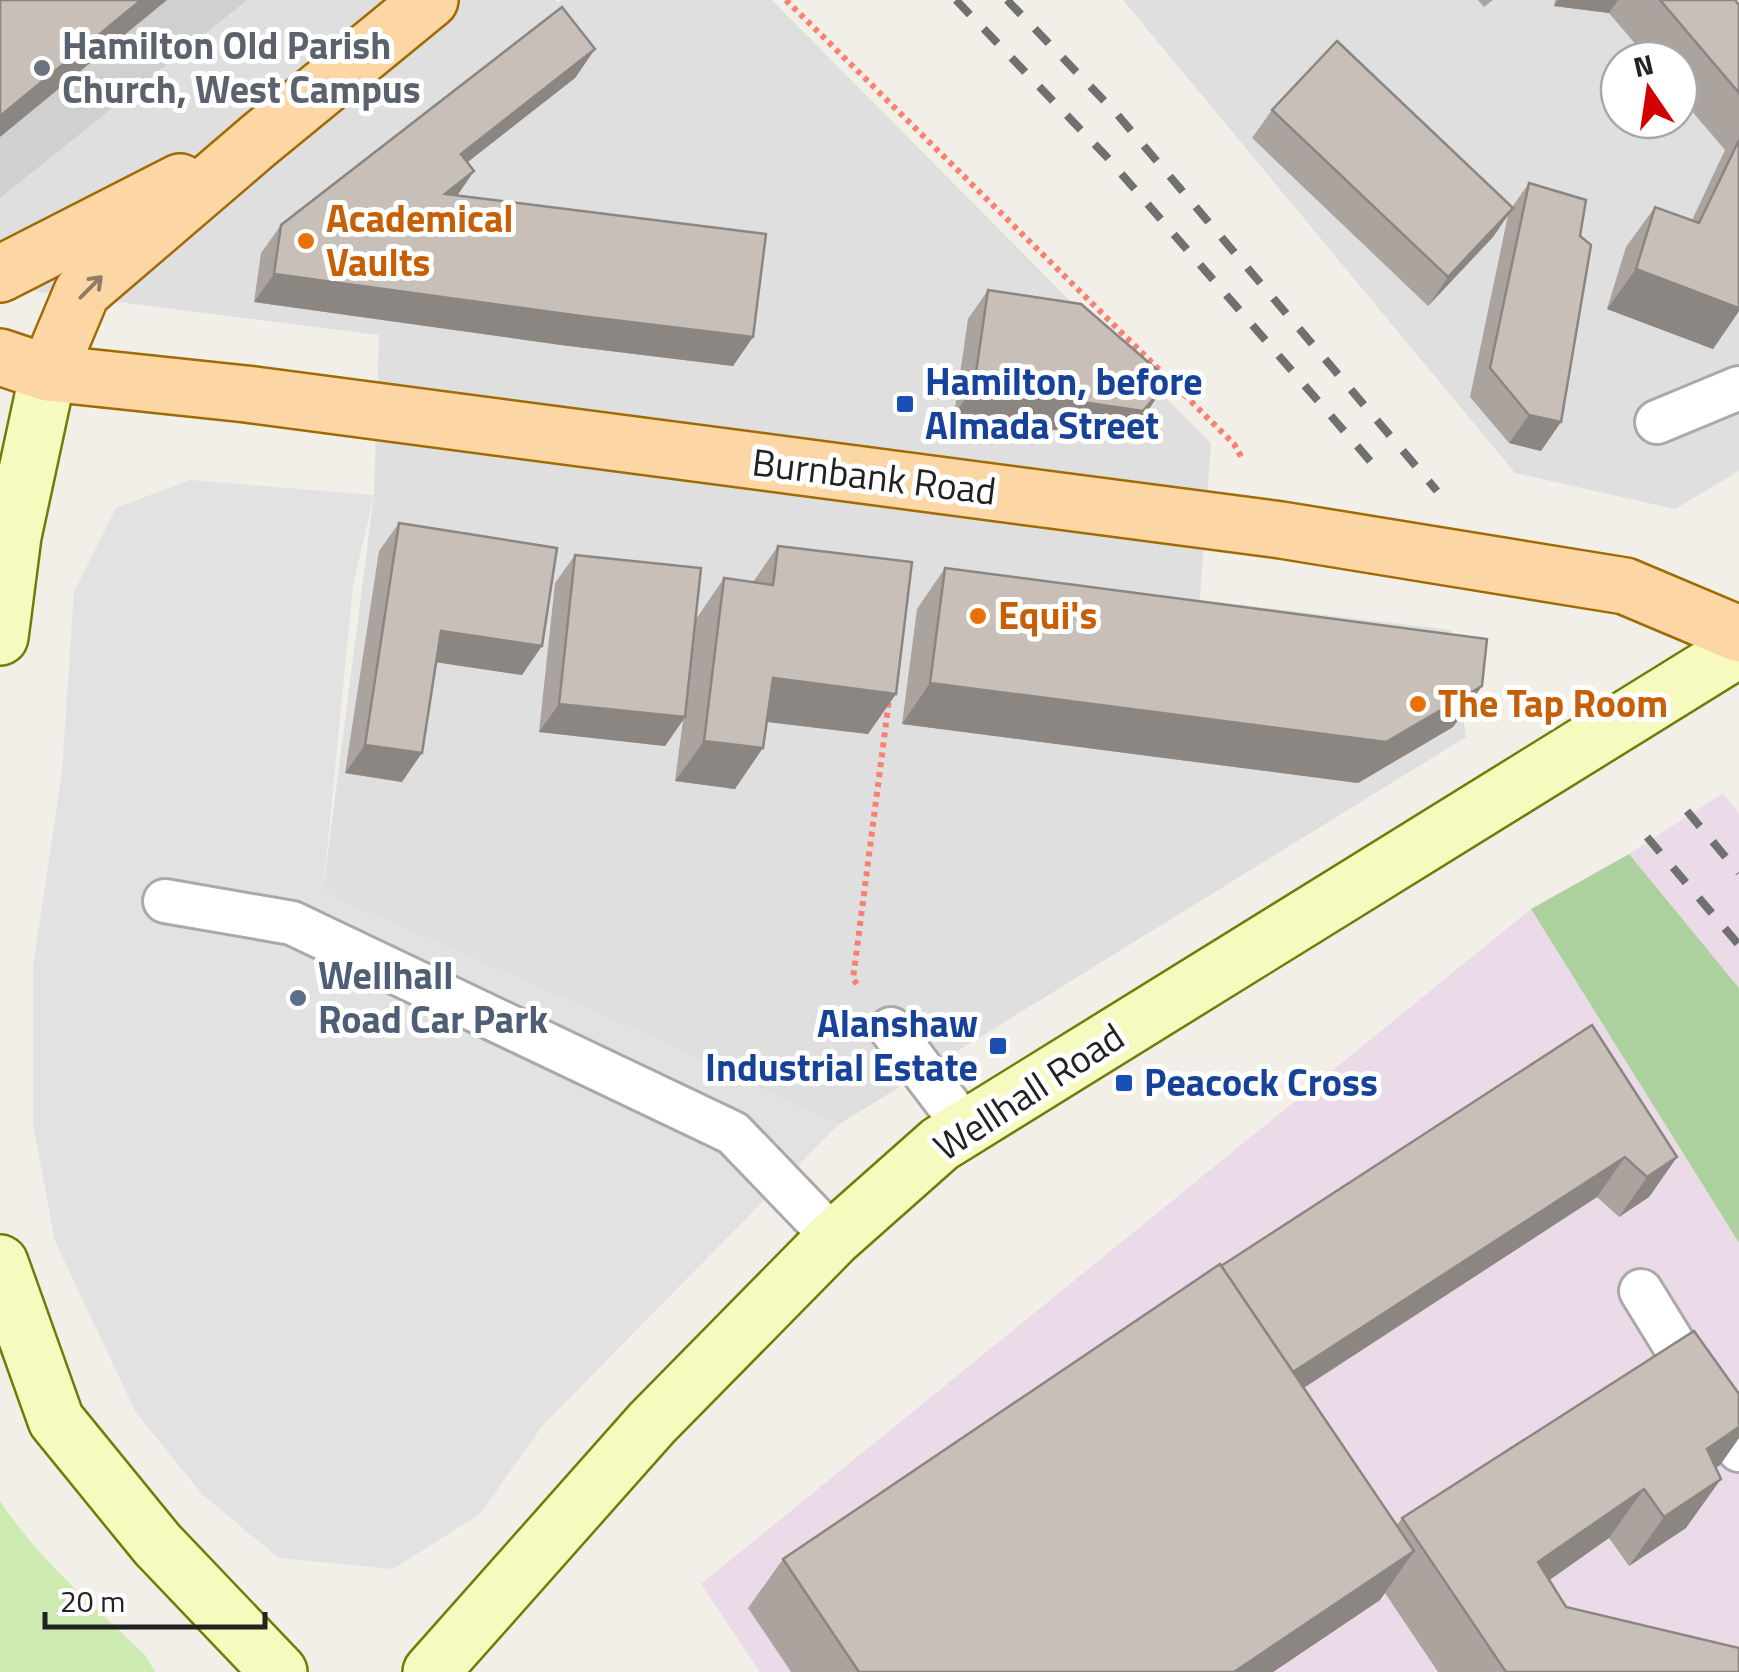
<svg xmlns="http://www.w3.org/2000/svg" width="1739" height="1672" viewBox="0 0 1739 1672" font-family="'Titillium Web',sans-serif">
<style>
.residential{fill:#e0dfdf;fill-rule:evenodd}
.industrial{fill:#ebdbe8}
.religious{fill:#d0d0d0}
.grass{fill:#cdebb0}
.forest{fill:#add19e}
.parking{fill:#e2e2e2}
.lines{fill:none;stroke-linecap:round;stroke-linejoin:round}
.lane-casing{stroke:#a9a9a9;stroke-width:48}
.secondary-casing{stroke:#707d05;stroke-width:60}
.primary-casing{stroke:#a06b00;stroke-width:60}
.path{stroke:#fa8072;stroke-width:6;stroke-dasharray:5 5;stroke-linecap:butt}
.lane{stroke:#fff;stroke-width:42}
.secondary{stroke:#f7fabf;stroke-width:55}
.primary{stroke:#fcd6a4;stroke-width:55}
.rail{stroke:#707070;stroke-width:8;stroke-dasharray:20 20;stroke-linecap:butt}
.wall{fill:#aba49e}
.shaded-wall{fill:#8b8681}
.building{fill:#c7bfb8;stroke:#8b8681;stroke-width:2.5}
.oneway{stroke:#8f7c63}
.worship-dot{fill:#6b7280;stroke:#fff;stroke-width:4}
.food-dot{fill:#e8710a;stroke:#fff;stroke-width:4}
.transit-dot{fill:#1a4fb4;stroke:#fff;stroke-width:4}
.service-dot{fill:#5c6f8a;stroke:#fff;stroke-width:4}
.labels{text-anchor:middle;stroke-width:10;stroke-linejoin:round;paint-order:stroke}
.worship-label{font-size:38px;font-weight:bold;fill:#5b616d;stroke:#fff;text-anchor:start}
.food-label{font-size:38px;font-weight:bold;fill:#c56008;stroke:#fff;text-anchor:start}
.transit-label{font-size:38px;font-weight:bold;fill:#164399;stroke:#fff;text-anchor:start}
.street-label{font-size:38px;fill:#222;stroke:#fff}
.service-label{font-size:38px;font-weight:bold;fill:#4e5e75;stroke:#fff;text-anchor:start}
</style>
<rect width="100%" height="100%" fill="#f2efe9"/>
<!-- residential -->
<g class="residential">
<polygon points="0,0 555,0 558,3 561,0 772,0 1211,443 1200,600 1451,630 1466,737 838,1125 323,892 374,495 379,335 0,287"/>
<path d="M1123,0H1739V471L1675,509L1515,473ZM1619,60H1679V120H1619Z"/>
</g>
<!-- industrial -->
<g class="industrial">
<polygon points="1723,793 1739,814 1739,988 1629,854"/>
<polygon points="1531,909 1739,1243 1739,1672 760,1672 701,1584"/>
</g>
<!-- religious -->
<polygon class="religious" points="0,0 247,0 0,198"/>
<!-- grass -->
<path class="grass" d="M0,1501C39,1560 95,1607 146,1656L155,1672H0Z"/>
<!-- forest -->
<polygon class="forest" points="1629,854 1739,988 1739,1243 1531,909"/>
<!-- parking -->
<polygon class="parking" points="190,480 374,495 353,585 323,892 635,1029 838,1125 543,1425 480,1514 393,1569 279,1558 203,1495 136,1413 55,1241 33,1125 33,966 62,772 74,592 116,508"/>
<g class="lines">
<defs>
<g id="lane">
<polyline points="1657,422 1739,388"/>
<polyline points="165,901 292,923 733,1133 834,1238"/>
<polyline points="891,1029 966,1128"/>
<polyline points="1641,1291 1739,1450"/>
</g>
<g id="secondary">
<polyline points="0,637 13,536 48,373"/>
<polyline points="0,1263 56,1420 157,1544 279,1672"/>
<polyline points="431,1672 652,1423 834,1238 940,1144 1739,649"/>
</g>
<g id="primary">
<polyline points="0,274 180,182"/>
<polyline points="0,357 48,373 246,394 1281,530 1625,586 1739,634"/>
<polyline points="48,373 82,292 258,141 430,0"/>
</g>
</defs>
<!-- lane casing -->
<use href="#lane" class="lane-casing"/>
<!-- secondary casing -->
<use href="#secondary" class="secondary-casing"/>
<!-- primary casing -->
<use href="#primary" class="primary-casing"/>
<!-- path -->
<g class="path">
<polyline points="786,0 1234,444 1243,460"/>
<polyline points="857,984 853,979 889,700"/>
</g>
<!-- lane -->
<use href="#lane" class="lane"/>
<!-- secondary -->
<use href="#secondary" class="secondary"/>
<!-- primary -->
<use href="#primary" class="primary"/>
<!-- rail -->
<g class="rail">
<polyline points="956,0 1106,156 1377,469"/>
<polyline points="1007,0 1116,113 1437,491"/>
<polyline points="1687,811 1739,873"/>
<polyline points="1647,837 1739,945"/>
</g>
</g>
<!-- wall -->
<g class="wall">
<polygon points="1478,0 1493,0 1484,7"/>
<polygon points="1555,0 1735,0 1739,5 1739,311 1713,349 1607,309 1626,247 1655,207 1692,220 1725,150 1679,96 1679,60 1649,60 1609,13 1554,6"/>
<polygon points="595,49 575,78 467,162 474,171 457,196 753,337 733,366 561,345 254,302 261,253 281,225"/>
<polygon points="1272,110 1512,207 1529,183 1541,451 1509,443 1470,397 1508,215 1493,237 1428,306 1252,138"/>
<polygon points="988,290 1149,409 1122,440 954,415 968,319"/>
<polygon points="399,523 522,675 436,662 402,782 345,773 379,551"/>
<polygon points="778,546 896,694 868,734 767,722 735,789 675,781 683,720 665,746 539,732 555,583 575,555 696,619 724,578 753,582"/>
<polygon points="945,568 1482,686 1453,727 1358,783 902,724 917,609"/>
<polygon points="1592,1025 1677,1157 1649,1197 1619,1217 1597,1197 1304,1388 1397,1525 1402,1518 1739,1394 1739,1438 1720,1465 1716,1468 1686,1528 1629,1566 1609,1538 1549,1580 1566,1607 1739,1672 1438,1672 1385,1593 1380,1600 1273,1672 791,1672 748,1608 783,1559 1221,1266"/>
</g>
<!-- shaded-wall -->
<g class="shaded-wall">
<polygon points="141,0 167,0 0,137 0,116"/>
<polygon points="1558,0 1618,0 1609,13 1554,6"/>
<polygon points="595,49 575,78 441,183 461,154"/>
<polygon points="474,171 454,200 445,194"/>
<polygon points="1513,208 1493,237 1428,306 1448,277"/>
<polygon points="1636,269 1739,308 1739,311 1713,349 1607,309"/>
<polygon points="274,274 753,337 733,366 561,345 254,302"/>
<polygon points="1169,380 1149,409 1122,440 954,415 974,386"/>
<polygon points="1529,415 1561,422 1541,451 1509,443"/>
<polygon points="441,631 542,646 522,675 421,660"/>
<polygon points="773,678 896,694 868,734 744,719"/>
<polygon points="930,683 1482,686 1453,727 1358,783 902,724"/>
<polygon points="559,704 685,717 665,746 539,732"/>
<polygon points="704,741 763,748 735,789 675,781"/>
<polygon points="365,745 422,753 402,782 345,773"/>
<polygon points="1625,1157 1597,1197 1263,1414 1291,1374"/>
<polygon points="1677,1157 1649,1197 1619,1217 1647,1177"/>
<polygon points="1739,1427 1739,1438 1720,1465 1672,1499 1707,1449"/>
<polygon points="1721,1479 1686,1528 1629,1566 1664,1517"/>
<polygon points="1644,1489 1609,1538 1504,1612 1538,1562"/>
<polygon points="1414,1551 1380,1600 1273,1672 1234,1672"/>
</g>
<!-- building -->
<g class="building">
<polygon points="0,0 141,0 0,116"/>
<polygon points="1660,0 1735,0 1739,5 1739,93"/>
<polygon points="562,7 595,49 461,154 474,171 445,194 766,234 753,337 581,316 274,274 281,225"/>
<polygon points="1337,41 1513,208 1448,277 1272,110"/>
<polygon points="1739,140 1739,308 1636,269 1655,207 1699,223"/>
<polygon points="1529,183 1586,200 1580,236 1591,245 1561,422 1529,415 1490,368"/>
<polygon points="988,290 1081,304 1169,380 1143,411 974,386"/>
<polygon points="399,523 557,548 542,646 441,631 422,753 365,745"/>
<polygon points="778,546 912,562 896,694 773,678 763,748 704,741 724,578 773,585"/>
<polygon points="575,555 701,568 685,717 559,704"/>
<polygon points="945,568 1487,639 1482,686 1386,742 930,683"/>
<polygon points="1592,1025 1677,1157 1647,1177 1625,1157 1293,1372 1221,1266"/>
<polygon points="1220,1264 1414,1551 1234,1672 859,1672 783,1559"/>
<polygon points="1694,1331 1739,1394 1739,1427 1707,1449 1721,1479 1664,1517 1644,1489 1538,1562 1566,1607 1739,1648 1739,1672 1506,1672 1402,1518"/>
</g>
<!-- one-way arrows -->
<defs><path id="oneway-shaft" d="M-6 0H5M1.5-3L5.5 0L1.5 3" fill="none" stroke-width="1.6" stroke-linecap="round" stroke-linejoin="round" transform="scale(2.5)"/></defs>
<use class="oneway" href="#oneway-shaft" transform="translate(91 287) rotate(-45)"/>
<!-- markers -->
<circle class="worship-dot" cx="42" cy="68" r="10"/>
<g class="food-dot">
<circle cx="306" cy="241" r="10"/>
<circle cx="978" cy="616" r="10"/>
<circle cx="1418" cy="704" r="10"/>
</g>
<g class="transit-dot">
<rect x="895" y="394" width="20" height="20" rx="5"/>
<rect x="988" y="1036" width="20" height="20" rx="5"/>
<rect x="1114" y="1073" width="20" height="20" rx="5"/>
</g>
<circle class="service-dot" cx="298" cy="998" r="10"/>
<g class="labels">
<!-- worship labels -->
<g class="worship-label">
<text x="62" y="59">Hamilton Old Parish<tspan x="62" dy="44">Church, West Campus</tspan></text>
</g>
<!-- food labels -->
<g class="food-label">
<text x="326" y="232">Academical<tspan x="326" dy="44">Vaults</tspan></text>
<text x="998" y="629">Equi's</text>
<text x="1438" y="717">The Tap Room</text>
</g>
<!-- transit labels -->
<g class="transit-label">
<text x="925" y="395">Hamilton, before<tspan x="925" dy="44">Almada Street</tspan></text>
<text x="978" y="1037" text-anchor="end">Alanshaw<tspan x="978" dy="44">Industrial Estate</tspan></text>
<text x="1144" y="1096">Peacock Cross</text>
</g>
<!-- street labels -->
<g class="street-label">
<text transform="translate(874 477) rotate(7)" y="13">Burnbank Road</text>
<text transform="translate(1029 1092) rotate(-33)" y="13">Wellhall Road</text>
</g>
<!-- service labels -->
<g class="service-label">
<text x="318" y="989">Wellhall<tspan x="318" dy="44">Road Car Park</tspan></text>
</g>
</g>
<!-- north arrow -->
<g transform="translate(1649 90) rotate(347)"><circle r="48" fill="#ffffff" stroke="#a7a7a7" stroke-width="2.5"/>
<path d="M0-8L18 38L0 25L-18 38Z" fill="#d40000"/>
<text y="-15" font-size="28" font-weight="bold" text-anchor="middle" fill="#222222">N</text>
</g>
<!-- scale -->
<path d="M45 1612v15h220v-15" fill="none" stroke="#222222" stroke-width="5"/>
<text x="60" y="1612" font-size="30" fill="#222222" stroke="#ffffff" stroke-width="8" paint-order="stroke">20 m</text>
</svg>
